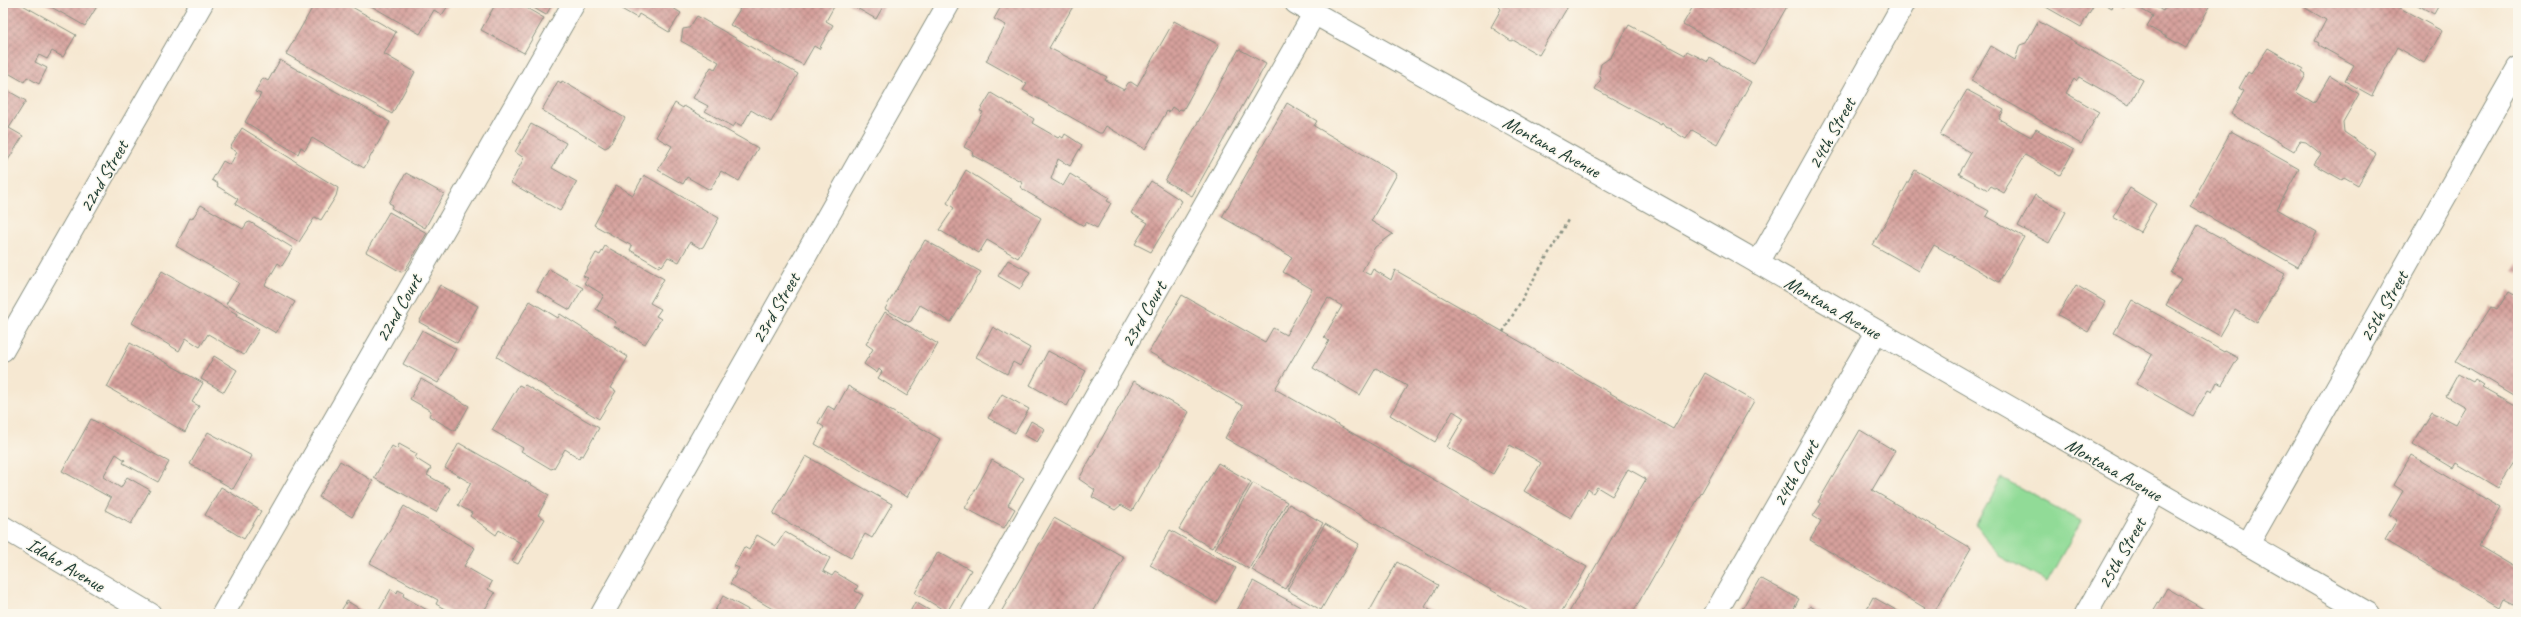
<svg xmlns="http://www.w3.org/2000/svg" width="2521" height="617" viewBox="0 0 2521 617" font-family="Caveat,sans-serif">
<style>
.park{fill:#91db97;stroke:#588c66}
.building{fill:url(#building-cross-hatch);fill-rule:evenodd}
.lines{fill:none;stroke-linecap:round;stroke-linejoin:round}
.minor-casing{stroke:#8a9283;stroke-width:24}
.path{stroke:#8a9283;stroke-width:2.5;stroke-dasharray:3 3;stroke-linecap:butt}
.minor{stroke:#fff;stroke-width:22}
.labels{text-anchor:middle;stroke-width:3;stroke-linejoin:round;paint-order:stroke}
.street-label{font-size:19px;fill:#1f3d34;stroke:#fbf7ec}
</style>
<defs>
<pattern id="building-cross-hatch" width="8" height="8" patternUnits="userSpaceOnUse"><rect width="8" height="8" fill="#d6a09c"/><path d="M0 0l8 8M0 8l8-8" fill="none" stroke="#ad8480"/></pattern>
</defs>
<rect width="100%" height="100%" fill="#fbf7ec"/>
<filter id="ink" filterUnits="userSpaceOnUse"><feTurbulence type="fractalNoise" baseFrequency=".025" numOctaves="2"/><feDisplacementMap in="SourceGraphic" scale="8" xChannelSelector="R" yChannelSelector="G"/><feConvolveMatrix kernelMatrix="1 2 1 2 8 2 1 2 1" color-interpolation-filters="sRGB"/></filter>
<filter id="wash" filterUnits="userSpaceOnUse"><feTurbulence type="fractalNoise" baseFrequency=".012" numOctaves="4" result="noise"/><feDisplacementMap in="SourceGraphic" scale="16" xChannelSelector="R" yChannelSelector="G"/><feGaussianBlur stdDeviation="0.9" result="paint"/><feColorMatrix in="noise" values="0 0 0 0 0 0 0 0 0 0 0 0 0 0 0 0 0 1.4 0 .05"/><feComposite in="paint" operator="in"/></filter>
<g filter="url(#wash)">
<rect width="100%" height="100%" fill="#f6e8d2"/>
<!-- park -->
<polygon class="park" points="2002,478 2081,521 2047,582 2000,556 1976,524"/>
<g id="blocks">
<!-- building -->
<g class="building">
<polygon points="3,3 19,3 76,35 63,57 52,51 47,59 39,55 35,62 47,68 39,84 27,77 24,82 3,70 7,63 3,61"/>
<polygon points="44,3 99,3 85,26"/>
<polygon points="315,3 345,3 396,32 384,54 415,72 392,114 286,54"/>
<polygon points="366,3 450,3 442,15 434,10 420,34"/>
<polygon points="496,3 518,3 544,18 524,53 481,30"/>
<polygon points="525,3 553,3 546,15"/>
<polygon points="611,3 665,3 681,13 669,32 639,14 637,18"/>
<polygon points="734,3 836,3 826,21 833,25 819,49 814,46 803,65 730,25 740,9 733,5"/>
<polygon points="848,3 885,3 876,19"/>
<polygon points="1003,3 1075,3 1049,48 1107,77 1105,80 1124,90 1128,83 1131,82 1137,86 1174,21 1219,45 1183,110 1180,109 1178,111 1172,107 1169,112 1167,111 1145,149 1106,126 1102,133 1099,133 1023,90 1027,84 986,61 1006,25 994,19"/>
<polygon points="1501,3 1570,3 1539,55 1513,40 1511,41 1491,27 1501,9 1499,7"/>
<polygon points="1695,3 1789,3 1754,64 1683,24"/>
<polygon points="2039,3 2095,3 2081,27"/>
<polygon points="2103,3 2114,3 2112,8"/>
<polygon points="2117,3 2128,3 2125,8"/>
<polygon points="2130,3 2149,3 2163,11 2168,3 2212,3 2186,48 2147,26 2153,16"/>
<polygon points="2303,3 2391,3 2442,31 2424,63 2397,47 2372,96 2345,81 2354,65 2318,45 2319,43 2315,41 2326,20 2302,6"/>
<polygon points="2414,3 2440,3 2434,14"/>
<polygon points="697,16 798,74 771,122 751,110 742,126 736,123 733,127 705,111 708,106 693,98 711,67 715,69 719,62 681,41 683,29 689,28"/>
<polygon points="2038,21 2143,80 2129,105 2079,77 2076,81 2074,79 2066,93 2099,112 2081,144 1971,81 1991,46 2015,60 2020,45 2026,43"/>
<polygon points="1629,25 1685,55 1687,51 1708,62 1710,58 1751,82 1717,144 1692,130 1686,139 1671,130 1672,129 1665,127 1662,123 1661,125 1595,89 1601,79 1599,73 1601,64 1611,57"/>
<polygon points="2268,48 2304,69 2302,72 2306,75 2296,92 2314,103 2330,76 2359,94 2343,122 2344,132 2376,154 2358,185 2344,177 2342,180 2314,164 2321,154 2306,142 2300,141 2294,151 2231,114 2244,91 2239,88 2248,72 2251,74"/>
<polygon points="1239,49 1266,64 1192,196 1165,181"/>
<polygon points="280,60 390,122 364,168 312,138 305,150 301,147 298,154 245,122 261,94 255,92 263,78 268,81"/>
<polygon points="558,81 561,83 562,81 625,118 609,146 605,148 542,110"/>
<polygon points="3,88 26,101 9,128 23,136 5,165 3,164"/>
<polygon points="1967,90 2004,110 1999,119 2031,137 2036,129 2074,150 2060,175 2025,155 2005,187 2007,188 2004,193 1991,186 1988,190 1959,174 1971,153 1940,135"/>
<polygon points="991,93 1034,119 1032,123 1058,138 1060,136 1063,138 1065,134 1082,145 1070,166 1058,159 1051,179 1063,186 1070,174 1109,198 1107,201 1111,203 1097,228 1086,222 1084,226 1027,192 1020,187 1023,183 972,155 973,152 964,147 983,112 980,111"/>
<polygon points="675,103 683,108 684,106 758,148 739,181 721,171 710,190 687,177 683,184 658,170 672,146 656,137"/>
<path d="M1287,103L1317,121L1314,126L1397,174L1371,221L1393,234L1375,247L1362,271L1370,275L1373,269L1391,280L1395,270L1673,429L1705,373L1754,401L1632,614H1533L1225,438L1243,406L1149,352L1182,295L1265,342L1273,328L1286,335L1312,289L1283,272L1292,257L1222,217ZM1328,298L1342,306L1324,337L1329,341L1313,368L1360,395L1376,368L1407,386L1390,415L1435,442L1453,411L1464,418L1447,447L1493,474L1510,445L1541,463L1524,491L1571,518L1588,489L1593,493L1597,487L1612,496L1628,469L1646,479L1568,614L1562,611L1587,567L1275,389Z"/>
<polygon points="531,124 566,143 552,168 577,182 560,211 511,183 524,158 515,152"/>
<polygon points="242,128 338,188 336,196 321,220 315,217 299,242 235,204 238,199 217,186 218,184 212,180 223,161 230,165 237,152 230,148"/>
<polygon points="2231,131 2299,169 2277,209 2317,232 2298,267 2190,206"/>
<polygon points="966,170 1041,218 1018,258 987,240 979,253 939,230 954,208 947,203"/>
<polygon points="1915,170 1989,211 1986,216 2024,237 1999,282 1934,245 1919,271 1873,245"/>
<polygon points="406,173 444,194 425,228 391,208 393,205 389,203"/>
<polygon points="644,175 719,218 703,247 700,248 690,242 679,262 668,257 662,266 660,264 659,267 630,250 632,246 594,225 616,185 633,195"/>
<polygon points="1151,181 1182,201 1151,252 1135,244 1148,223 1131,213"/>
<polygon points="2130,188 2156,204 2140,232 2113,217"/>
<polygon points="2035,195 2066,212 2049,243 2018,226"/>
<polygon points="201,205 243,229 247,223 250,222 293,248 282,266 278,263 265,285 295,302 276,333 226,304 239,283 176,246 190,218 192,219"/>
<polygon points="389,212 427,233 405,270 401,272 366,252"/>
<polygon points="2198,225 2285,274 2257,323 2235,310 2220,336 2166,305 2181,279 2171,273"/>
<polygon points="925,240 981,272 951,322 920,305 911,321 908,322 885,309"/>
<polygon points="605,246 664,279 650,303 661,309 656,316 661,319 645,344 614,326 616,322 596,309 604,295 584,283 588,278 583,276 596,253 600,255"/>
<polygon points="1008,260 1030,272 1020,289 998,276"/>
<polygon points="2518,261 2518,274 2512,271"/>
<polygon points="549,269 583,288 570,310 537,291"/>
<polygon points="162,271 237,314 236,316 259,329 244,355 208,334 200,347 186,338 179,351 132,323"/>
<polygon points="440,285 478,306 457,343 419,322"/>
<polygon points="2076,285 2105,302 2088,332 2058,315"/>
<polygon points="2509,291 2518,296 2518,398 2456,361 2491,307 2497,310"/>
<polygon points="2132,300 2224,352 2225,351 2238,358 2222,385 2217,382 2212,392 2208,390 2193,416 2136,384 2152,355 2114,333"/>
<polygon points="530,301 558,318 560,314 628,357 610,388 616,391 599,419 497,357"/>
<polygon points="885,312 938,344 907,396 878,378 882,372 879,369 877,373 864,364 873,349 866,344"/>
<polygon points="993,327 1030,348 1020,366 1013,362 1007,374 976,357"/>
<polygon points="422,330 456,349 438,383 403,364"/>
<polygon points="130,343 203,383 192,402 199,406 185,432 107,387"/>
<polygon points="1048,351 1086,371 1067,406 1030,385"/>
<polygon points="214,356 237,370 224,392 201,379"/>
<polygon points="2458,374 2473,382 2475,379 2484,385 2482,387 2518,407 2518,457 2498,488 2456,463 2453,468 2413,444 2432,412 2455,424 2465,407 2446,396"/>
<polygon points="421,379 469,406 455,431 429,416 431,411 410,399"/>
<polygon points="1134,381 1189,412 1132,511 1121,505 1115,510 1092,497 1095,490 1079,479"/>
<polygon points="519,385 523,387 525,385 599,428 583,456 581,455 579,458 565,449 554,468 551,469 521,451 523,448 492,430"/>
<polygon points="848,386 940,439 907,497 815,444 824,427 818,423 828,406 835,410"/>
<polygon points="1002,394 1029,409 1015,433 988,418"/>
<polygon points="91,419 169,462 158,482 123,463 125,460 116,454 103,477 121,488 127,477 150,490 131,524 105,510 111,498 62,471"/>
<polygon points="1031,421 1045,429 1037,442 1024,435"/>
<polygon points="1860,430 1895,451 1872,490 1971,548 1933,614 1928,614 1923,611 1925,608 1810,540 1821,521 1813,516 1821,504 1818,502"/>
<polygon points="208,432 252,456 233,489 190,464"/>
<polygon points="459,443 549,495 538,515 545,519 518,564 512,561 522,544 499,530 496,535 470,516 472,513 458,505 471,483 445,468"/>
<polygon points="399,444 417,454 415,458 431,468 427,475 450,488 436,512 374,478 392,446 397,449"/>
<polygon points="2411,455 2501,508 2479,546 2518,569 2518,595 2513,604 2503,599 2499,607 2385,540 2397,520 2389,515 2403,491 2394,485"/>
<polygon points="806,456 892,504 872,538 865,534 851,558 773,514"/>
<polygon points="992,460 1024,478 1008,505 1015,509 1004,528 965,508"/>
<polygon points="340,461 373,481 352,517 319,497"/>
<polygon points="1218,463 1251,482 1212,548 1179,529"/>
<polygon points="1253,483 1287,502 1249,569 1215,549"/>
<polygon points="221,487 261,511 244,539 205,515"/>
<polygon points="1289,504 1323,523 1285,589 1252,570"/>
<polygon points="404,506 475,548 464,566 492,582 488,589 495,593 482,614 453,614 436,604 438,600 370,563"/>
<polygon points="1054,518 1124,557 1092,614 1000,614"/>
<polygon points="1325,524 1359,544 1321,610 1287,590"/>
<polygon points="1170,530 1236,568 1216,603 1150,565"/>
<polygon points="785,532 830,558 823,571 832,576 835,572 858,586 855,591 863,595 853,613 855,614 781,614 730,584 739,568 734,566 744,547 749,550 757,535 776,546"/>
<polygon points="938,552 971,570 947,612 915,593"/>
<polygon points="1397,562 1438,585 1425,607 1436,614 1368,614"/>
<polygon points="1760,578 1799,599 1791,614 1739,614"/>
<polygon points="1253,581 1313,614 1235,614"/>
<polygon points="2167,588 2212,614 2152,614"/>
<polygon points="391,589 397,593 398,590 404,593 403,596 434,614 377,614"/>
<polygon points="723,596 756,614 713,614"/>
<polygon points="1873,597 1903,614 1864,614"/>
<polygon points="347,601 368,614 339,614"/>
<polygon points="915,602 936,614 909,614"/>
<polygon points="1810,606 1824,614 1805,614"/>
</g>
</g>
</g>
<g filter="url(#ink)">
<use href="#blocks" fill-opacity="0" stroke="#8a9283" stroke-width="1"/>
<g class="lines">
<defs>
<g id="minor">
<polyline points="1296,3 1715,238 2369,614"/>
<polyline points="1758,263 1904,3"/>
<polyline points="3,350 202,3"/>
<polyline points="3,527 150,614"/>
<polyline points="2248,544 2518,68"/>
<polyline points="223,614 574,3"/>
<polyline points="602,614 949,3"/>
<polyline points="972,614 1314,14"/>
<polyline points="1715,614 1876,332"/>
<polyline points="2086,614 2155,492"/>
</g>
</defs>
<!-- minor casing -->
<use href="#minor" class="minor-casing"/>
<!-- path -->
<polyline class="path" points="1503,332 1568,220"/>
<!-- minor -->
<use href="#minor" class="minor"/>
</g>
</g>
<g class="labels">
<!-- street labels -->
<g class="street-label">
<text transform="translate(1831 133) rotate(-61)" y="7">24th Street</text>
<text transform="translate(1552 146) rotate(29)" y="7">Montana Avenue</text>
<text transform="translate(103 176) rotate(-60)" y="7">22nd Street</text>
<text transform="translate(2383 306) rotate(-60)" y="7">25th Street</text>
<text transform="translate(1833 307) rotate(30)" y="7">Montana Avenue</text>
<text transform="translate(398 308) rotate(-60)" y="7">22nd Court</text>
<text transform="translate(775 308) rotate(-60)" y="7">23rd Street</text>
<text transform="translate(1143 314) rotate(-60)" y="7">23rd Court</text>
<text transform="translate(2114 469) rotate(30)" y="7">Montana Avenue</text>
<text transform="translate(1795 473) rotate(-60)" y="7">24th Court</text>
<text transform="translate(2121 553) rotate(-60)" y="7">25th Street</text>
<text transform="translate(66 564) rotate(31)" y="7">Idaho Avenue</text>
</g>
</g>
<!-- margin -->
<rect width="2521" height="617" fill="none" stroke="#fbf7ec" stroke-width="16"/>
</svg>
